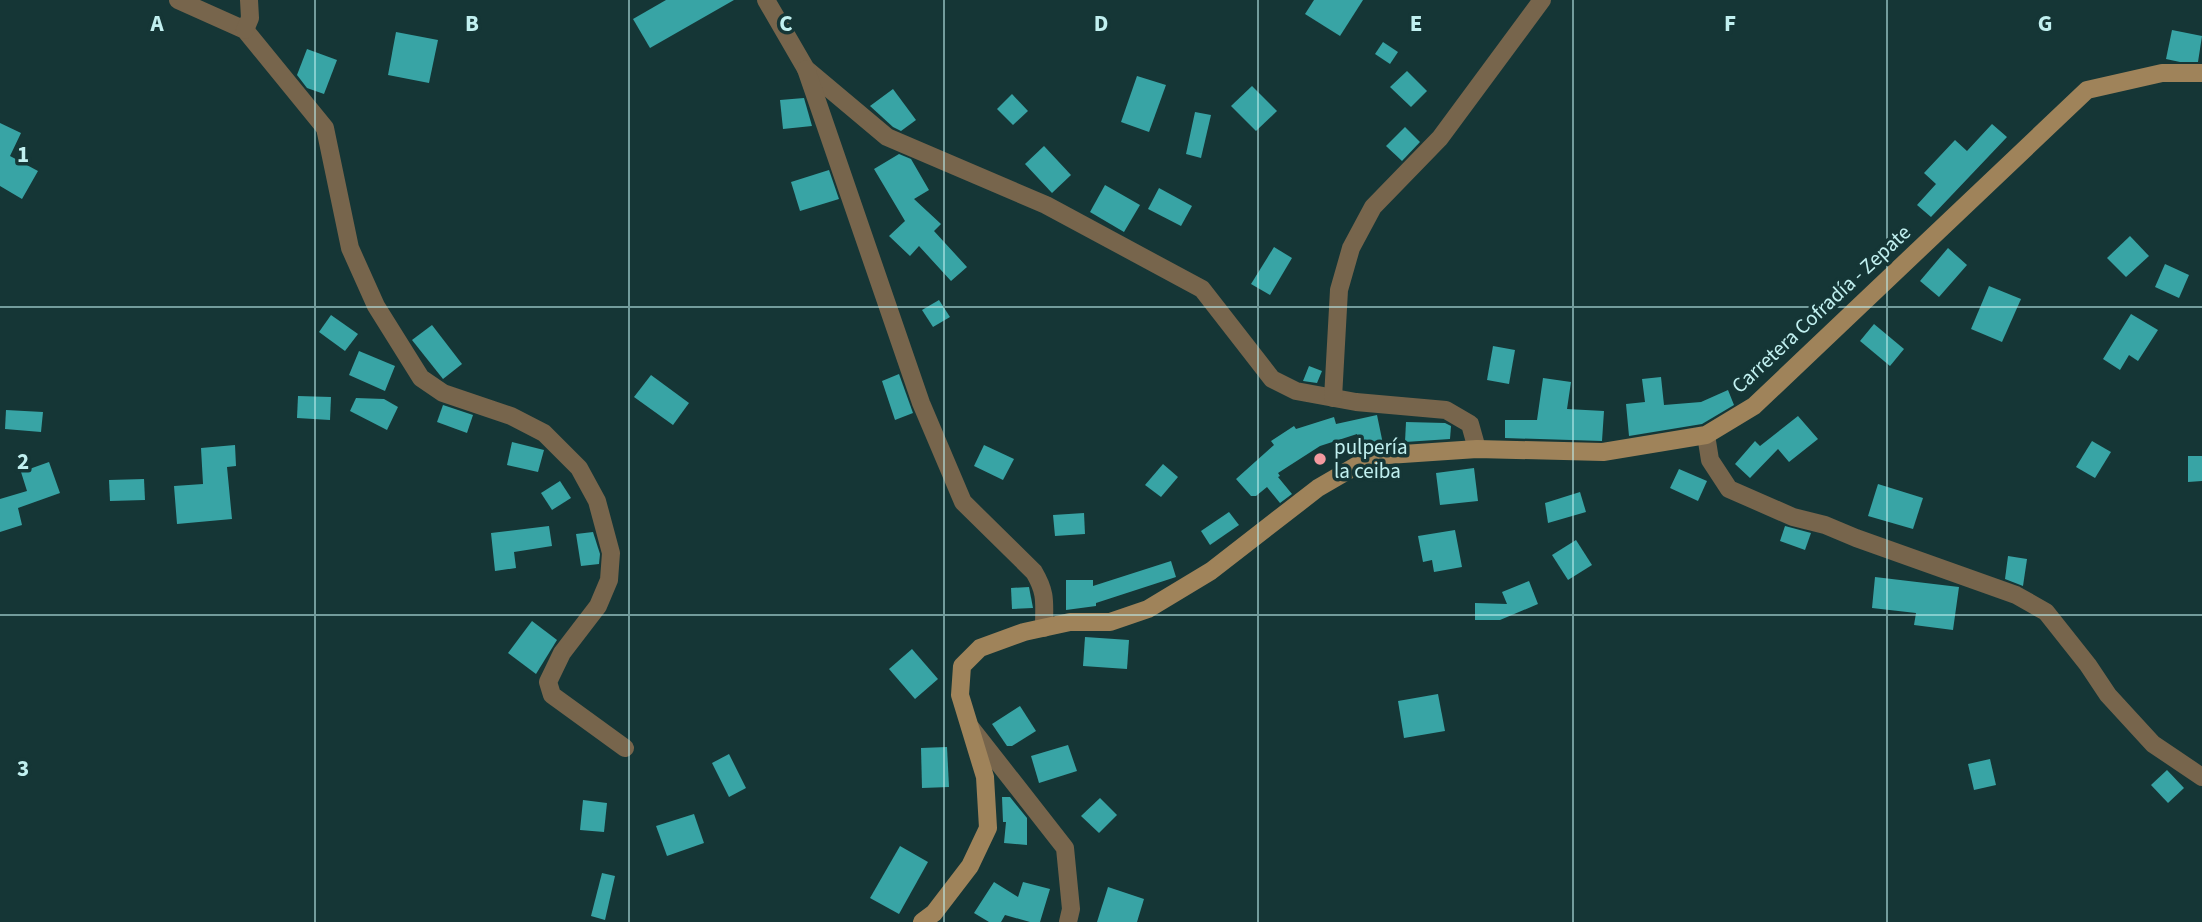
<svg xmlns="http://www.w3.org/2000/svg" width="2202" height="922" viewBox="0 0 2202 922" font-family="'Source Sans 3',sans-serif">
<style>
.building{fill:#38a4a5}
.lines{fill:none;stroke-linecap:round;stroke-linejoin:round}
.street{stroke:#77654c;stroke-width:18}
.secondary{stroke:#9f835a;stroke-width:18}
.grid{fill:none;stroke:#c1f0f0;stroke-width:2;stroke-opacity:0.55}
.poi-dot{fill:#f49aa0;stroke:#153636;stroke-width:2.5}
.labels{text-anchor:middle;stroke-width:7;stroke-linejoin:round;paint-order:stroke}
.street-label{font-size:21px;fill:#c1f0f0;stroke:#153636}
.poi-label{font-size:21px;fill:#c1f0f0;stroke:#153636;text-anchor:start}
.grid-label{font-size:23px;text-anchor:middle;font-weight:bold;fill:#c1f0f0;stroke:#153636;stroke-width:7;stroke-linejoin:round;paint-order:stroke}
</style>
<rect width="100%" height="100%" fill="#153636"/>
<!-- building -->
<g class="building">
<polygon points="666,0 734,0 650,48 633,19"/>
<polygon points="1314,0 1363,0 1340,36 1305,14"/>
<polygon points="2172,30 2202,36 2198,62 2180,62 2166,59"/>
<polygon points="396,32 438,40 429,83 388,75"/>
<polygon points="1383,42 1398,52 1390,64 1375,54"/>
<polygon points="307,49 337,60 324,94 307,88 297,75"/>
<polygon points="1407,71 1427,91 1411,107 1390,87"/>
<polygon points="1137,76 1166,85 1149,132 1121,122"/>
<polygon points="1252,86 1277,111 1256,131 1231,106"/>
<polygon points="893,89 916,120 901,131 893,127 870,106"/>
<polygon points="1012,94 1028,111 1013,125 997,109"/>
<polygon points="804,98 812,126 783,129 780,100"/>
<polygon points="1195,112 1211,115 1201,158 1186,154"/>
<polygon points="0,123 21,133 10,156 38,171 22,199 0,186"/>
<polygon points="1992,124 2007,137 1931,217 1917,205 1936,184 1924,173 1955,140 1967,151"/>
<polygon points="1405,127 1420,142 1402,161 1386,146"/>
<polygon points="1044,146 1071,175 1052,193 1025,164"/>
<polygon points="899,154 911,159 929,190 914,199 941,224 934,231 967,267 951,281 919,246 910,256 889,236 905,221 874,169"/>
<polygon points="829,170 839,199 800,211 791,182"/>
<polygon points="1105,185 1140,205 1124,232 1090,212"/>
<polygon points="1159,188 1192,206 1181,226 1148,209"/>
<polygon points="2130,236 2149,256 2126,277 2107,258"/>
<polygon points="1274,247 1292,258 1270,295 1251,284"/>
<polygon points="1948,248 1967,265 1939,297 1920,281"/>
<polygon points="2165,264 2189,275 2179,298 2155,287"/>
<polygon points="1989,286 2021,299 2002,342 1971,329"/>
<polygon points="939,300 950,317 933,327 922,310"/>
<polygon points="2131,314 2158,330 2138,361 2129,355 2120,370 2103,359"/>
<polygon points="331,315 358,334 345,351 319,332"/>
<polygon points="1874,324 1904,349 1890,366 1860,341"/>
<polygon points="432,325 462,364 443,379 412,340"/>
<polygon points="1493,346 1515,350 1509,384 1487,380"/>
<polygon points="359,351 395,366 385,391 349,375"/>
<polygon points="1309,366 1322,371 1317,383 1303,381"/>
<polygon points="899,374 913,413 895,420 882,381"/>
<polygon points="651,375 689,403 673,425 634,397"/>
<polygon points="1661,377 1664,405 1701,402 1728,390 1734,405 1702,424 1629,436 1626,404 1645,402 1642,379"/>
<polygon points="1543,378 1571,382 1567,409 1604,411 1602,441 1505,438 1505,420 1537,420"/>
<polygon points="298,396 331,397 330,420 297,418"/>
<polygon points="356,398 384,399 398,407 387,430 350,411"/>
<polygon points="443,405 473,415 467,433 437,422"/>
<polygon points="6,410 43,412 41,432 5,429"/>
<polygon points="1377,415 1383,444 1372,445 1360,450 1357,434 1320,446 1278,473 1280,476 1278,477 1292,494 1280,503 1267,487 1256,496 1251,496 1236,479 1274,445 1271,441 1294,426 1296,429 1334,417 1336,424"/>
<polygon points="1798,416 1818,439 1789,462 1778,449 1750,478 1735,464 1755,441 1760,446"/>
<polygon points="1406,422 1445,423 1451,426 1450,439 1405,442"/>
<polygon points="2092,441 2111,452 2095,478 2076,467"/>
<polygon points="512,442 544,450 538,472 507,465"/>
<polygon points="235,445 236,466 227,467 232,519 177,524 174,486 203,484 201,448"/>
<polygon points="984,445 1014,459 1003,480 974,466"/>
<polygon points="2188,456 2202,456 2202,481 2188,482"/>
<polygon points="49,462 60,493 18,508 22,525 0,532 0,499 27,491 21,472"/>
<polygon points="1163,464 1178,477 1161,497 1145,485"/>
<polygon points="1474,468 1478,501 1440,505 1436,473"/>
<polygon points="1679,469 1707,481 1698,501 1670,488"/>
<polygon points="144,479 145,500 110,501 109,480"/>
<polygon points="560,481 571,498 552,510 541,493"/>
<polygon points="1878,484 1923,498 1913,529 1868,516"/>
<polygon points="1580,492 1586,512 1548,523 1545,503"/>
<polygon points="1229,512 1239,525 1210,545 1201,531"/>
<polygon points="1084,513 1085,534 1055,536 1053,515"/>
<polygon points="549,526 552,546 514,552 516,568 495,571 491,533"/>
<polygon points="1785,526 1811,533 1805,550 1780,541"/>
<polygon points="1455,530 1462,567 1434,572 1432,560 1423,562 1418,536"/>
<polygon points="593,532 600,554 599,564 581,566 576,534"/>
<polygon points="1576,540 1592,565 1568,580 1552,555"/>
<polygon points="2008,556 2027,559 2023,586 2005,579"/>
<polygon points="1171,561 1176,577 1096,603 1096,606 1066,610 1066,580 1093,580 1093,586"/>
<polygon points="1875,577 1959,587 1953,630 1914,625 1916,613 1872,608"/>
<polygon points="1529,581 1538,604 1500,620 1475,620 1475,603 1507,604 1502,592"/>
<polygon points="1029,587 1033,608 1012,609 1011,588"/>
<polygon points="532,621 557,640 536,674 508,653"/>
<polygon points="1085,637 1129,640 1127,669 1083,666"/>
<polygon points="912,649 938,679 915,699 889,669"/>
<polygon points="1438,694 1445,731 1404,738 1398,701"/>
<polygon points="1020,706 1036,731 1012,746 1007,746 992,724"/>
<polygon points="1068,745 1077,771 1039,783 1031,756"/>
<polygon points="947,747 949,787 922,788 921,748"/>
<polygon points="729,754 746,788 729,797 712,763"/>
<polygon points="1990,759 1996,785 1974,790 1968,764"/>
<polygon points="2167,770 2184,788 2168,803 2151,785"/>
<polygon points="1002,797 1010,797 1027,818 1027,845 1004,843 1006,822 1003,822"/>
<polygon points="1100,798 1117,815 1099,833 1081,816"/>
<polygon points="583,800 607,803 604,832 580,830"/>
<polygon points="694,814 704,843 667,856 656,826"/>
<polygon points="900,846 928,862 899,914 870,898"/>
<polygon points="602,873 615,876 605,920 591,916"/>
<polygon points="994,882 1018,897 1023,882 1050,889 1040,922 1030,922 1005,915 1001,922 989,922 974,913"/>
<polygon points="1108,887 1144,899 1137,922 1097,922"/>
</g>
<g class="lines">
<!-- street -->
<g class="street">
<polyline points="178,0 245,30 325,128 350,248 376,306 421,378 443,393 511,416 544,433 579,468 597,501 611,553 609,580 598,606 562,653 548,682 552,695 625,748"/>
<polyline points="766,0 806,69 887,137 1046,205 1202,289 1272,379 1296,391 1356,402 1446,410 1470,424 1477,449"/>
<polyline points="245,30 250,18 249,0"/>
<path d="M806,69L921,403L963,502L1034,572C1047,594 1044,603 1044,628"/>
<polyline points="1333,398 1339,290 1351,248 1373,207 1440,138 1542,0"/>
<polyline points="1706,435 1710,460 1729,489 1793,517 1825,525 1856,538 2016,595 2046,612 2088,665 2108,695 2153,744 2202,777"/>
<polyline points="971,728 1065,848 1071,909 1068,922"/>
</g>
<!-- secondary -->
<polyline class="secondary" points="922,922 934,913 970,866 988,828 985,777 960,695 962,666 980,648 1024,632 1070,622 1110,622 1148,609 1211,571 1318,488 1373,456 1477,449 1603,452 1706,435 1754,406 2087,90 2162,73 2202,73"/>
</g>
<!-- grid -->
<path class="grid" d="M315,0V922M629,0V922M944,0V922M1258,0V922M1573,0V922M1887,0V922M0,307H2202M0,615H2202"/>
<!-- markers -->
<circle class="poi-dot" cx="1320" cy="459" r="7"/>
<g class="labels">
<!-- street labels -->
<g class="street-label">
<text transform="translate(1821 309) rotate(-43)" y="7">Carretera Cofradía - Zepate</text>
</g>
<!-- poi labels -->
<g class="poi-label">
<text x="1334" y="454">pulpería<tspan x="1334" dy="24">la ceiba</tspan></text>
</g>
</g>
<g class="grid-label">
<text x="157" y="31">A</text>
<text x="472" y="31">B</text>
<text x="786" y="31">C</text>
<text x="1101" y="31">D</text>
<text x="1416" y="31">E</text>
<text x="1730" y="31">F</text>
<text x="2045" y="31">G</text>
<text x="23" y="162">1</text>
<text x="23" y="469">2</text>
<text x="23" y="776">3</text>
</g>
</svg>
